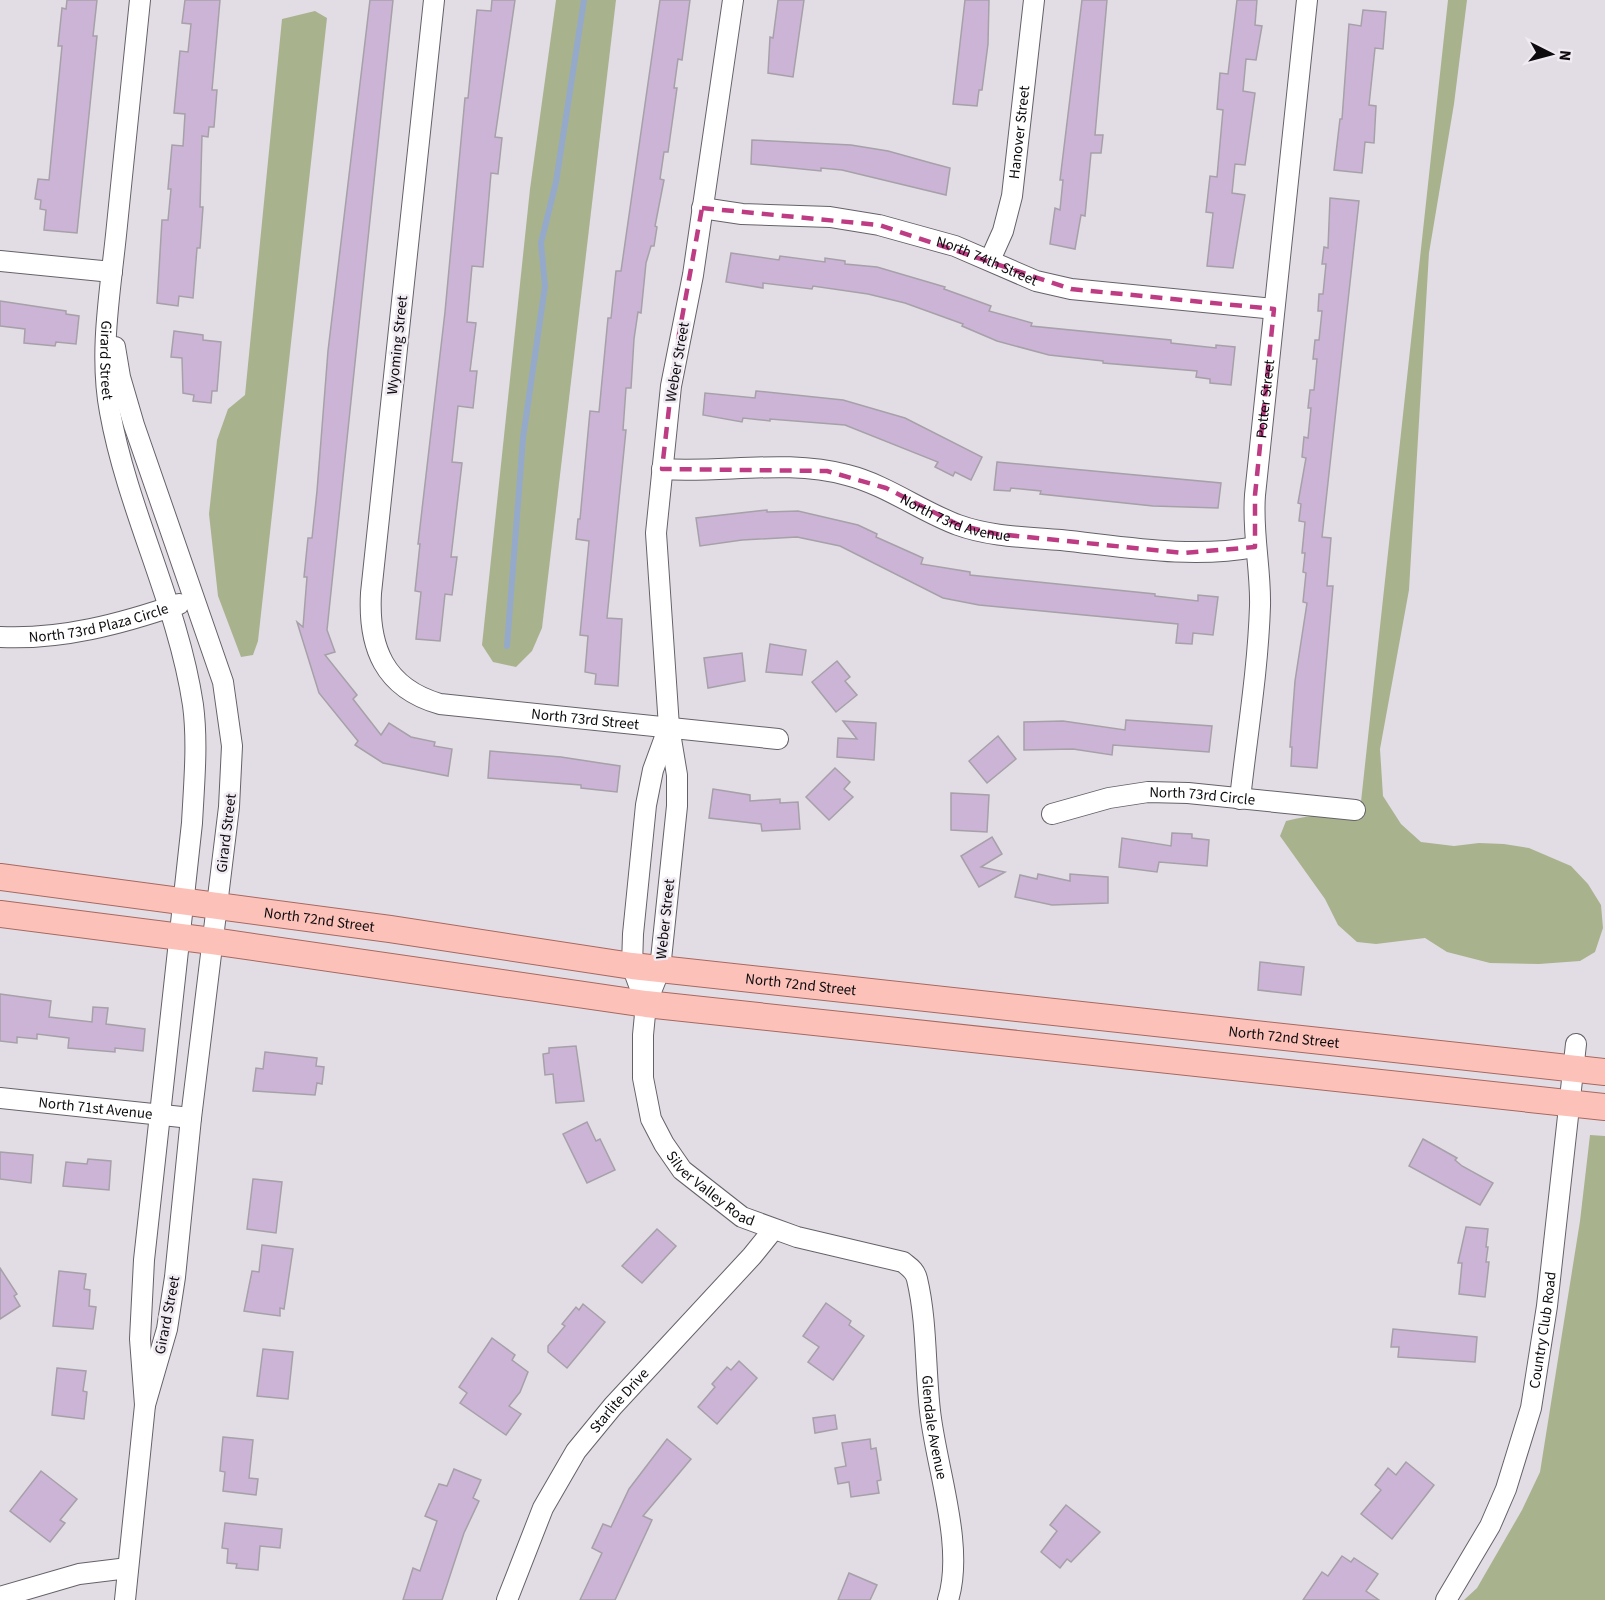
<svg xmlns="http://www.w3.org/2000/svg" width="1605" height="1600" viewBox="0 0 1605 1600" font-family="'Source Sans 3',sans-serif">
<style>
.green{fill:#a8b38e}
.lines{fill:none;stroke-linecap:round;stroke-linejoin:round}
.stream{stroke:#95a9cb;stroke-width:6}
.building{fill:#ccb4d6;stroke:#a6a1a8;stroke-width:1.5}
.minor-casing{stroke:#666168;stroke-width:22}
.major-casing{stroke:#a7685f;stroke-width:28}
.minor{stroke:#fff;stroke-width:20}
.major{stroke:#fcc2b9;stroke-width:26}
.marked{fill:none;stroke:#be3c83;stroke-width:4.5;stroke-dasharray:12 8;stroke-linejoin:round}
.labels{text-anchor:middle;stroke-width:5;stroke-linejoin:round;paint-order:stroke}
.street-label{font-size:15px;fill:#0d0b0e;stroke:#f0eaf2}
</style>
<rect width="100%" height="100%" fill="#e2dde5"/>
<!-- green -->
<g class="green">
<polygon points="556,0 616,0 542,628 532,651 516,667 493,662 482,645 530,189"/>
<path d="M1448,0H1467L1454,104L1429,253L1409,590L1380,749L1383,796L1401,824L1421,842L1454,846L1479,843L1504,844L1529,848L1571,866L1588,884L1601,905L1603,928L1595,952L1580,961L1539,964L1490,963L1447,952L1425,938L1376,944L1357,942L1338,925L1325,899L1280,836L1286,821C1311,815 1336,811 1359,820Z"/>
<polygon points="315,11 327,18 258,641 253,655 241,657 218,596 209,514 217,440 228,409 245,395 282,19"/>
<polygon points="1590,1135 1605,1136 1605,1600 1464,1600 1477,1588 1522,1510 1540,1472 1580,1221"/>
</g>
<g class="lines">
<!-- stream -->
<polyline class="stream" points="507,646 523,438 545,286 541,243 556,182 584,0"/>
</g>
<!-- building -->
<g class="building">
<polygon points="67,0 97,0 93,36 97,36 77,233 44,230 46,210 40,209 41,200 35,199 38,179 49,180 62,46 58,46 62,8 66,9"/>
<polygon points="185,0 220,0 212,90 217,90 214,127 209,127 208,137 202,136 200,207 203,207 200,248 197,248 193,298 179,296 178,306 157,303 162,220 168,220 171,189 168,189 172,145 183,146 185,114 174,113 180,51 188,52 191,24 182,23"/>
<polygon points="370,0 393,0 327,630 335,652 325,655 357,695 353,699 381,735 389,723 411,737 435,742 434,746 452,749 448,776 383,763 355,745 358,741 319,693 297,622 303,627 307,577 304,577 308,538 312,538 317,491 328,351"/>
<polygon points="492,0 515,0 495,137 502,138 498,174 491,173 483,267 472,266 467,322 476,323 470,371 477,371 473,408 458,406 452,462 462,463 451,557 457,557 452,595 445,594 440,641 416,639 421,592 415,591 420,544 418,544 445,312 465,98 468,98 477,10 491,11"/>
<polygon points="660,0 690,0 682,60 678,59 674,88 677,88 668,152 664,152 660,179 664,180 655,226 657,227 654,246 651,246 646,263 641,313 638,312 634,339 631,388 626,388 623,430 626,430 607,618 622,619 618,686 595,684 596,674 585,672 588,636 580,635 589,541 576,539 578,519 580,519 590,411 599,412 608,318 611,318 616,271 621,271"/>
<polygon points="778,0 804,0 793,77 768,73 770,37 773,38"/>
<polygon points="965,0 989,0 988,44 982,90 979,90 977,106 953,104"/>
<polygon points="1082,0 1107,0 1095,135 1103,135 1101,153 1091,153 1085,216 1081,215 1075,249 1050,244 1055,208 1060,210 1063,180 1060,180"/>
<polygon points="1237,0 1257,0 1255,25 1262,26 1256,60 1246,59 1243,91 1255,93 1245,165 1235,164 1232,193 1245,195 1233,268 1207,266 1213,213 1206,212 1210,176 1217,177 1223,110 1217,109 1220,73 1228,74"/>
<polygon points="1363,10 1386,12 1383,49 1375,48 1369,105 1376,106 1374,143 1365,142 1362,173 1334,170 1340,119 1342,119 1349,24 1361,26"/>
<polygon points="752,140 851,145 888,151 931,163 950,168 946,195 842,170 821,168 821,171 751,164"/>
<polygon points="1330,198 1359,201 1322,537 1331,538 1327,586 1333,586 1317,768 1291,766 1292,747 1290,747 1295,681 1307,603 1303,602 1306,573 1303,572 1305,553 1302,553 1305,522 1299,521 1301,504 1298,503 1306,458 1302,457 1304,437 1308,438 1311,408 1308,408 1310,390 1314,390 1317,359 1313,359 1315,340 1319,340 1322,311 1318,311 1319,294 1323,294 1326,264 1322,264 1324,247 1328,248"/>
<polygon points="731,253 779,260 780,256 825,262 825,258 845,261 845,264 877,267 945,287 944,289 991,306 989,311 1032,323 1031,326 1171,340 1171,343 1216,348 1216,345 1235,347 1231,385 1210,383 1210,379 1196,377 1197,371 1103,363 1103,361 1049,355 997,341 962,326 963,324 905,303 868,294 813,286 812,289 763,283 763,288 726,282"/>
<polygon points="0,301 66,311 66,314 79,316 76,344 56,342 55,346 24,343 25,329 0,326"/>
<polygon points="174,331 203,335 203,340 221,342 217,391 212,391 211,403 193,401 194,395 183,393 182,358 171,357"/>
<polygon points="756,391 843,400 905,418 982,457 971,480 955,472 953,476 935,467 938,462 845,425 770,419 770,421 743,418 742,422 703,415 705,393 755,398"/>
<polygon points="997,462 1221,483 1218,508 1153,506 1040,494 1041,491 1011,488 1010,491 994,490"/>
<polygon points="767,510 767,512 798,511 858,525 877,534 876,537 923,558 921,564 970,572 970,575 1155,594 1155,596 1198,601 1198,595 1218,597 1213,635 1193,633 1192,644 1176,643 1178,624 979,605 943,598 840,546 797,537 742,540 700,546 696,518"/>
<polygon points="770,644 806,650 802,675 766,672"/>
<polygon points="742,653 745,681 708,688 704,658"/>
<polygon points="837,661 850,677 845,681 857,695 836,712 812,682"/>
<polygon points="1126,720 1212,726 1209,752 1113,745 1112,755 1073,749 1024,750 1024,722 1063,721 1125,730"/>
<polygon points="843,721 876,723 874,760 837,757 838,738 857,739"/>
<polygon points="998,736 1016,759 987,783 969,761"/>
<polygon points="490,751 561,757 620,766 617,792 581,788 581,785 488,778"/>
<polygon points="835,768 850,782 844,789 853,797 829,820 806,797"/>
<polygon points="713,789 750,795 750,801 780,799 780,803 798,802 800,829 762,831 761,824 709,818"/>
<polygon points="951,793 989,795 987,832 951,830"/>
<polygon points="1172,833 1192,834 1192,838 1209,840 1207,866 1159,862 1157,872 1119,867 1122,838 1171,846"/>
<polygon points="992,837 1002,854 981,867 1005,872 979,887 961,856"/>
<polygon points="1038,874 1070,881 1070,874 1108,877 1108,903 1052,905 1015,897 1020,875 1037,879"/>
<polygon points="1260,962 1304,967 1301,995 1258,990"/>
<polygon points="0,994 51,1001 49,1017 92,1022 93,1007 108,1008 106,1024 145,1029 143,1051 115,1048 115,1052 68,1048 69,1038 37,1034 37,1039 17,1037 17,1043 0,1041"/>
<polygon points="576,1046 584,1101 556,1103 553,1074 545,1075 543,1054 549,1053 549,1048"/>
<polygon points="265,1052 317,1058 316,1066 324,1067 322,1084 317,1083 315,1095 253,1091 256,1068 263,1069"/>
<polygon points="587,1122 596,1141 600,1139 615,1170 587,1183 563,1134"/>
<polygon points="1423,1139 1457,1158 1455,1160 1462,1166 1493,1183 1480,1205 1409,1166"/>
<polygon points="0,1152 33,1155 31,1183 0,1179"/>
<polygon points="88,1159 111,1161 109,1190 63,1186 66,1162 87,1164"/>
<polygon points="253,1179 282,1182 276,1233 247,1229"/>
<polygon points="1466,1227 1488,1229 1486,1247 1488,1247 1486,1262 1489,1262 1485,1297 1459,1294 1462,1263 1458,1263"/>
<polygon points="657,1229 676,1246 642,1283 622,1266"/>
<polygon points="262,1245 293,1249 284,1309 280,1308 280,1316 244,1311 252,1271 259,1272"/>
<polygon points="0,1268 17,1294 14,1296 20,1306 0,1319"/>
<polygon points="59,1271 86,1274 84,1289 90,1290 89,1306 96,1307 93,1329 53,1326"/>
<polygon points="826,1303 851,1321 849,1325 864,1336 833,1380 808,1362 819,1347 803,1336"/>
<polygon points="583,1304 605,1322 567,1368 548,1352 548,1346 565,1326 562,1324 576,1307 579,1310"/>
<polygon points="1393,1329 1477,1337 1475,1362 1398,1357 1399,1347 1391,1347"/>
<polygon points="492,1338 515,1355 512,1360 528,1372 520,1392 509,1406 521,1414 506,1435 460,1403 467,1393 459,1387"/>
<polygon points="263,1349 293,1352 288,1399 257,1396"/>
<polygon points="739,1361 757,1378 717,1424 698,1407 715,1387 712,1384 727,1367 731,1370"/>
<polygon points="57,1368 86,1371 83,1391 87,1392 84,1419 52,1415"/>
<polygon points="835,1415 837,1429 815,1433 813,1418"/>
<polygon points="223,1437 253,1440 249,1478 258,1479 256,1495 223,1491 225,1472 220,1471"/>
<polygon points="667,1439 691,1459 643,1516 652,1520 615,1600 580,1600 602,1553 592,1548 603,1524 611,1527 629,1489"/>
<polygon points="870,1439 871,1449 876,1448 881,1480 877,1481 879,1493 851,1497 849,1482 838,1484 835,1468 846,1466 842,1443"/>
<polygon points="1406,1462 1434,1485 1392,1539 1361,1514 1381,1490 1375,1485 1388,1468 1396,1475"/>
<polygon points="454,1469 481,1480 473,1498 479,1501 464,1533 442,1600 403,1600 413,1568 420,1571 437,1521 425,1516 439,1484 447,1486"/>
<polygon points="41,1471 77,1499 60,1520 65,1523 50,1542 10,1511"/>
<polygon points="1066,1505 1100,1532 1071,1562 1067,1559 1060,1568 1041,1552 1057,1531 1050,1525"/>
<polygon points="225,1523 282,1529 280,1548 260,1546 258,1570 236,1568 237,1564 227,1563 228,1549 222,1548"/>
<polygon points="1342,1556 1351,1562 1354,1558 1378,1574 1366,1591 1379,1600 1303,1600 1322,1572 1328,1576"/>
<polygon points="849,1573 877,1585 870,1600 838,1600"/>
</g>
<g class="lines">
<defs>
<g id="minor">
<path id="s1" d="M140,0C132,78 124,157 116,235C110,293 99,354 110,412C128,512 178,604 193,705C198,743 194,784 192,823L144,1260L140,1339L145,1405"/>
<path id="s2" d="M434,0L371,593C368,647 384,688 440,704L778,739"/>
<path id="s3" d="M733,0L693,275L671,386L656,533L669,727L677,775V806L660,969L646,1004L643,1035V1078L651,1119L664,1144L682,1170L742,1217L797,1237L903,1262C909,1267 915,1270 917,1279C927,1321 925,1367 930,1411C936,1467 965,1546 948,1600"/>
<path id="s4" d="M702,208L742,214L830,217L879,225L955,246L1036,281L1071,289L1274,309"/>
<path id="s5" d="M990,260L1003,231L1012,196L1034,0"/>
<polyline points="0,261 112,272"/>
<polyline points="115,347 120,377 134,425 223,682 232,746 229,807 191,1118 175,1277 167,1329 145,1405 125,1600"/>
<path id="s6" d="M662,469C724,473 787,459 847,475C887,485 920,511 958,525C991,537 1027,537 1061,540C1126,547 1191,559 1255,547"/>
<path id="s7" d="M0,637C61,640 121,624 179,604"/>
<path id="s8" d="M1240,799C1247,735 1258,670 1260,606C1261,569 1252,533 1255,495L1307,0"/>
<path id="s9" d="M1052,814L1109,798L1148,792L1188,793L1355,810"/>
<polyline points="646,1004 632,966 633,934 646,805 653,770 668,729"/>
<path id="s10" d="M0,1098L191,1118"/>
<polyline points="0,1597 79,1574 128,1568"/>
<path id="s11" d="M507,1600L543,1508L576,1451L613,1406L752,1256L773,1230"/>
<path id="s12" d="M1446,1600L1490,1526L1506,1489L1531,1408L1547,1306L1576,1044"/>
</g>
<g id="major">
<path id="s13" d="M0,877L390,929L632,966L1605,1072"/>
<polyline points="0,914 212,941 646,1004 1605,1107"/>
</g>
</defs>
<!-- minor casing -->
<use href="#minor" class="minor-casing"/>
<!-- major casing -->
<use href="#major" class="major-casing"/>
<!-- minor -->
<use href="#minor" class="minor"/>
<!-- major -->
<use href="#major" class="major"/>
</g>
<!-- marked area -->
<path class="marked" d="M702,208L879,225L1071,289L1274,309L1255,495V547L1184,553L997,534L959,525L886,488L827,471L662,469L675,356Z"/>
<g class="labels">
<!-- street labels -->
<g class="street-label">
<text dy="5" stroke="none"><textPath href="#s5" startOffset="132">Hanover Street</textPath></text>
<text dy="5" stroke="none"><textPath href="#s4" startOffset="292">North 74th Street</textPath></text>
<text transform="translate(397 345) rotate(-84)" y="5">Wyoming Street</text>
<text dy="5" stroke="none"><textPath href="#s1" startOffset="362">Girard Street</textPath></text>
<text transform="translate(677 362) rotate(-80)" y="5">Weber Street</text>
<text dy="5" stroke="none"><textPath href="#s8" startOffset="402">Potter Street</textPath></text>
<text dy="5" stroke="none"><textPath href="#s6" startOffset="303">North 73rd Avenue</textPath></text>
<text dy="5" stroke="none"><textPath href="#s7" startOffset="100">North 73rd Plaza Circle</textPath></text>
<text dy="5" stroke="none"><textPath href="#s2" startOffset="886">North 73rd Street</textPath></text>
<text dy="5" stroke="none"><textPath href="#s9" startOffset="153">North 73rd Circle</textPath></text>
<text transform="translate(226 833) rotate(-83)" y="5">Girard Street</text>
<text transform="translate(665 919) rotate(-84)" y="5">Weber Street</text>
<text dy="5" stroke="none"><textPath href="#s13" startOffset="322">North 72nd Street</textPath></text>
<text dy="5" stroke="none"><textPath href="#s13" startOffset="808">North 72nd Street</textPath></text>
<text dy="5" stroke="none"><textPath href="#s13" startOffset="1294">North 72nd Street</textPath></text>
<text dy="5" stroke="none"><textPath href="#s10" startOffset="96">North 71st Avenue</textPath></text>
<text dy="5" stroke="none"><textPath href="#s3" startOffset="1224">Silver Valley Road</textPath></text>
<text transform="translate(167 1315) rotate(-79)" y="5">Girard Street</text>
<text dy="5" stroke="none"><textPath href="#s12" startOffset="290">Country Club Road</textPath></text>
<text dy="5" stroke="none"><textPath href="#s11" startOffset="231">Starlite Drive</textPath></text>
<text dy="5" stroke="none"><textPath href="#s3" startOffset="1606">Glendale Avenue</textPath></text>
</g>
</g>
<!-- north arrow -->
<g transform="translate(1551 54) rotate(96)" stroke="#f0eaf2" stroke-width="4.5" paint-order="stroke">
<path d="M0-4.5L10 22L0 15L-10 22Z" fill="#0d0b0e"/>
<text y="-9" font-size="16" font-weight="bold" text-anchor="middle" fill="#0d0b0e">N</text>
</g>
</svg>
